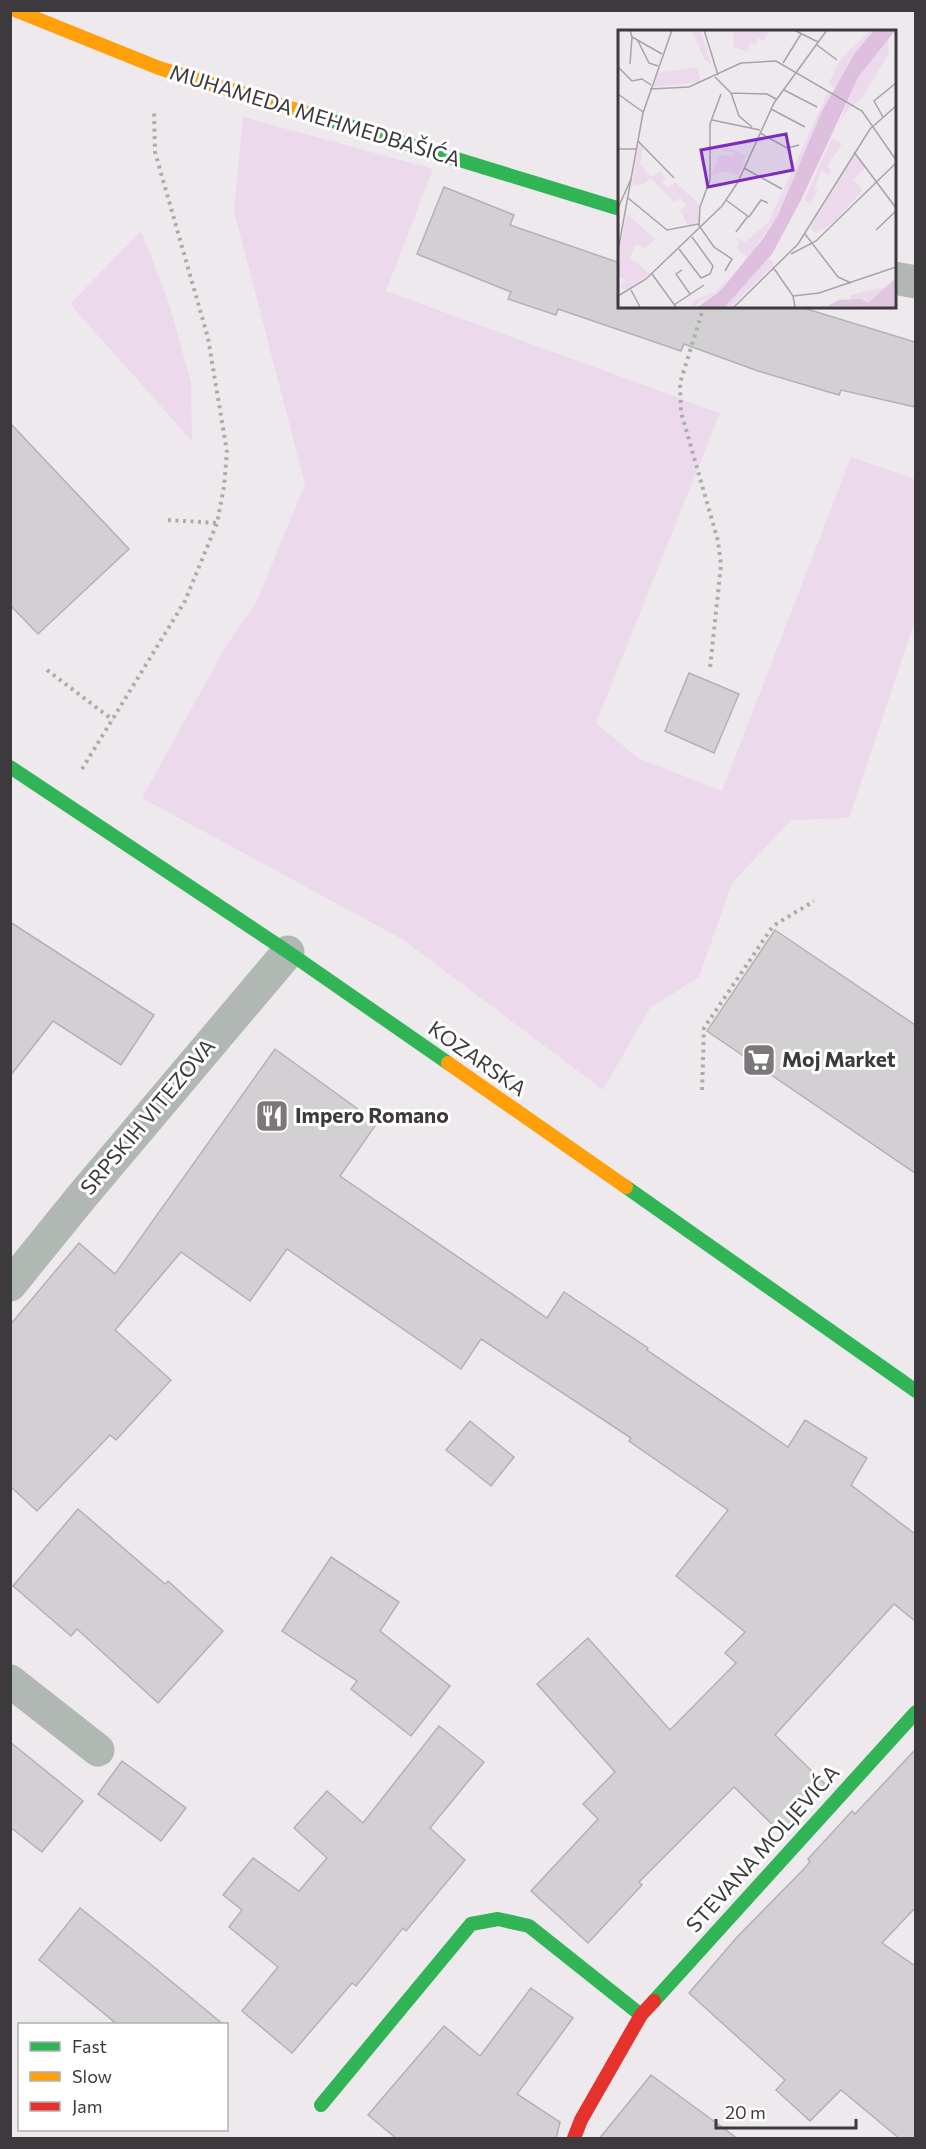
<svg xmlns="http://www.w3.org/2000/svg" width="926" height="2149" viewBox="0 0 926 2149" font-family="Commissioner,sans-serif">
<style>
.green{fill:#ecdaec}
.building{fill:#d3d0d3;stroke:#b4b1b4;stroke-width:1.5}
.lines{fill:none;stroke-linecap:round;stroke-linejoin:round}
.path{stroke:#abadab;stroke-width:4;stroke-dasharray:3 4.5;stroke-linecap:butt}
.street{stroke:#b1b7b2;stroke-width:33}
.fast{stroke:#30b455;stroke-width:14}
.slow{stroke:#ff9f0a;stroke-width:14}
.jam{stroke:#e5322d;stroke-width:14}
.labels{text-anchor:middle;stroke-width:6;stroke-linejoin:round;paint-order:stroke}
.street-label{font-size:21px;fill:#3d3a3d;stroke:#fff}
.poi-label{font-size:21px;font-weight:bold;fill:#3d3a3d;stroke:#fff;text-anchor:start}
.inset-road{fill:none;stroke:#a7a3a7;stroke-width:1.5}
.view{fill:#7b2cbf;fill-opacity:0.15;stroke:#7b2cbf;stroke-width:3}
.inset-edge{fill:none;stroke:#3d3a3d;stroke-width:3}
</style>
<rect width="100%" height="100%" fill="#ede9ed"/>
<!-- green -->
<g class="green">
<polygon points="243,117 433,169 386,291 720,413 596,723 638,758 722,791 851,457 915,479 915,620 849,818 791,820 732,883 699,977 650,1008 603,1090 402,939 142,798 226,646 256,603 305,484 234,211"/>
<polygon points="141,231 168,300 191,382 192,441 70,304"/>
</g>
<!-- building -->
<g class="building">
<polygon points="444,187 514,215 510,225 620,263 620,306 797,306 915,342 915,407 841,390 839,395 758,371 684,344 681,351 558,309 556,315 508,299 511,292 417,254"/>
<polygon points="10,423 129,549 38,634 10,605"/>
<polygon points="689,673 739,694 714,753 665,731"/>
<polygon points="10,922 154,1015 121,1065 53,1021 10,1076"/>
<polygon points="775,930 915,1025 915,1173 707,1031"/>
<polygon points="275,1049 377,1123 340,1176 547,1318 564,1292 648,1348 647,1350 788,1447 805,1420 867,1458 851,1485 915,1534 915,1621 894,1604 775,1735 825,1784 781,1833 734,1787 639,1882 642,1885 588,1943 531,1891 598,1819 583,1804 615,1772 537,1684 588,1638 670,1730 736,1663 725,1653 745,1632 676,1576 728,1510 629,1441 631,1438 481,1339 461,1369 287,1249 250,1301 181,1252 115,1330 171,1380 116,1440 110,1435 37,1511 10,1486 10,1325 79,1243 115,1274"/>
<polygon points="470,1421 514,1457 491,1486 446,1450"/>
<polygon points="78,1509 165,1584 168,1581 223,1631 158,1703 77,1629 71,1636 13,1586"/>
<polygon points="331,1557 399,1602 380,1631 450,1686 411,1736 351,1689 357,1681 282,1631"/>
<polygon points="439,1726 484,1762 430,1828 465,1860 406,1931 403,1928 356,1986 352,1983 292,2053 242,2011 278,1967 229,1927 242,1910 223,1895 253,1858 299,1891 327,1858 294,1828 327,1791 363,1823"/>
<polygon points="10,1742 83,1801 42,1852 10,1827"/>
<polygon points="915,1750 915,1908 882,1943 915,1966 915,2139 900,2139 841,2090 810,2121 776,2090 785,2080 689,1993 738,1936 801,1872 810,1862 808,1859 852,1811 855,1814"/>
<polygon points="122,1761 186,1808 161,1841 98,1794"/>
<polygon points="80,1908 143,1958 224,2025 118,2025 39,1960"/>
<polygon points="531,1988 573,2018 517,2094 560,2122 556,2139 397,2139 368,2115 444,2026 480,2056"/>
<polygon points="651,2075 738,2139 599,2139"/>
</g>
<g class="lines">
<!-- path -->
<g class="path">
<polyline points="704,306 680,383 681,412 718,541 721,565 710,668"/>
<polyline points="168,520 217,523"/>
<polyline points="47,670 113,720"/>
<polyline points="82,769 185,601 217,523 224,487 227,452 208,338 155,152 154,110"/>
<polyline points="702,1090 704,1028 773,926 814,901"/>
</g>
<!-- street -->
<g class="street">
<polyline points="894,278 916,282"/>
<polyline points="10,1285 83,1195 288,952"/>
<polyline points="10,1681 98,1750"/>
</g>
<!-- fast -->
<g class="fast">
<polyline points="313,115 620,209"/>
<polyline points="10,767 288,952 448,1063"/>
<polyline points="626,1187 916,1391"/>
<polyline points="654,2001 916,1712"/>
<polyline points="321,2105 471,1924 498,1919 529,1926 641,2015"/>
</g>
<!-- slow -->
<g class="slow">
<polyline points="15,10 159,68 313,115"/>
<polyline points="448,1063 626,1187"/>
</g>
<!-- jam -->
<polyline class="jam" points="574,2138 581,2120 641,2015 654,2001"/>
</g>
<!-- icons -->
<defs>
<symbol id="supermarket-square" viewBox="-11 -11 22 22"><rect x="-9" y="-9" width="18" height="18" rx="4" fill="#7b777b" stroke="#fff"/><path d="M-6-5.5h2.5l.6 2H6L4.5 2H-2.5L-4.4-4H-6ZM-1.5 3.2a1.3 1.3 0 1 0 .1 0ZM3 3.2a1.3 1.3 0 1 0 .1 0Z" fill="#fff"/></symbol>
<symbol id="restaurant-square" viewBox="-11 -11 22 22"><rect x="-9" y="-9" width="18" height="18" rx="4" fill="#7b777b" stroke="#fff"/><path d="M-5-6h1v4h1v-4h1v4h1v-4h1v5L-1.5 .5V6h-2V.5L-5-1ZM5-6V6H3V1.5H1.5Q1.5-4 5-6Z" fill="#fff"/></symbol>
</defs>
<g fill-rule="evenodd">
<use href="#supermarket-square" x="740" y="1041" width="38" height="38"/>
<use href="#restaurant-square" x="253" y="1097" width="38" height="38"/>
</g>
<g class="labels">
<!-- street labels -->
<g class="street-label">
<text transform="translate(315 116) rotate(17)" y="7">MUHAMEDA MEHMEDBAŠIĆA</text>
<text transform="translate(477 1059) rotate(35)" y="7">KOZARSKA</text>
<text transform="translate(148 1117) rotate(-50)" y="7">SRPSKIH VITEZOVA</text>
<text transform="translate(763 1849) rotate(-48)" y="7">STEVANA MOLJEVIĆA</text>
</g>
<!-- poi labels -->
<g class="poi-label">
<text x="782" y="1067">Moj Market</text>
<text x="295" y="1123">Impero Romano</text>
</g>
</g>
<!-- overview -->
<g transform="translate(618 30)">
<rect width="278" height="278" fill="#ede9ed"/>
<path d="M73,0H82L94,36L87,30ZM115,0H149L151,1L146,11L140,8L138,14L131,13L130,22L116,17ZM252,0H256L217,58L211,53L221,31ZM270,10L271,23L245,67L228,82L219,97L241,46ZM79,37L83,52L36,57L39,43ZM210,62L214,64L160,185L124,237L128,226L118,218L122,212L114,205L127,212L150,193ZM214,108L224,114L209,137L213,140L211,145L203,141L197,158L200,161L192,174L186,170ZM21,114L25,116L22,134L33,147L42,141L48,149L44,153L51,158L57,152L76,169L81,175L82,192L70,195L62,180L68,176L66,172L62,168L56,172L33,148L26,154L14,155ZM102,115L128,125L121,145L107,141L93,146L101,125L115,126V122L102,120ZM237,124L247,137L236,150L245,160L215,193L198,203L192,199ZM9,184L37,209L27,219L19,214L15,220L12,228L32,244L8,260L2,257L7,250L0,246V225ZM151,228L156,234L113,277H107ZM112,244L103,260L74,277L75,271L99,261ZM266,257V261L250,273L243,269L234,272L232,265Z" fill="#ecdaec"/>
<path d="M277,249L276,277L210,276L221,270L243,269L250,273Z" fill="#dfc7df"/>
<path d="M256,0L277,1L241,46L183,170L154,224L107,277H80L103,260L144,210L160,185L204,81L237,23Z" fill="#dec0de"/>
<path class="inset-road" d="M12,0L14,7L44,24M86,0L100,45M176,0L200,12M20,11L31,33L40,36M199,15L219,30M165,33L183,4M12,34L14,7M0,37L14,51L24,49L33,55M97,47L113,63L149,64L158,69M32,59L71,57L123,33L158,31L244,81L278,130M166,60L199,77M113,63L121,86L134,97M0,64L25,82M153,79L187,97M265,87L256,71L278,53M94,90L142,100M142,103L169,118L181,115M20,111L56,148M0,119H19M236,122L278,178M126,138L164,159M10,168L49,200L80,194L96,217L114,229L107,241M108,170L131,187L143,170L150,173M0,178L13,149M81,195L82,177L92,150V94L103,64M258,200L278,181M118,202L130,186M187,204L220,247L233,253M61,219L83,248L92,244L95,236L74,207M0,221L25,83L54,0M173,224L198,211L278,133M155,237L175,266L177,277M64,240L58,244L72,264M34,244L58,277M13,260L22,277M0,266L28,249L104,176L120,152L156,73L209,0M175,266L201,263L278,237M56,275L86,255M116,277L180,214L252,99L278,76"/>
<path class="view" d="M168,104L175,140L90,157L83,120Z"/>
<rect width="278" height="278" class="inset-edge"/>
</g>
<!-- border -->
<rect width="926" height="2149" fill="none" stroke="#3d3a3d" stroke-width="24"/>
<!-- legend -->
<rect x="18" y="2023" width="210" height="108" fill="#ffffff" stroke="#b1b0b1" stroke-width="1.5"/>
<rect x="30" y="2042" width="30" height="9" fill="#30b455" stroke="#b1b0b1" stroke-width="1.5"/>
<text x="72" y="2053" font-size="18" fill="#3d3a3d">Fast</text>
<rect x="30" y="2072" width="30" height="9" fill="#ff9f0a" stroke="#b1b0b1" stroke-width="1.5"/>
<text x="72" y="2083" font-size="18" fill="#3d3a3d">Slow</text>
<rect x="30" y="2102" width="30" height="9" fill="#e5322d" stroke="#b1b0b1" stroke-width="1.5"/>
<text x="72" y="2113" font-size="18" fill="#3d3a3d">Jam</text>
<!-- scale -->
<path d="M716 2119v9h140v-9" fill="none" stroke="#3d3a3d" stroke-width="3"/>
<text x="725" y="2119" font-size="18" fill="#3d3a3d" stroke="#ffffff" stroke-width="4.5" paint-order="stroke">20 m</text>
</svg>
